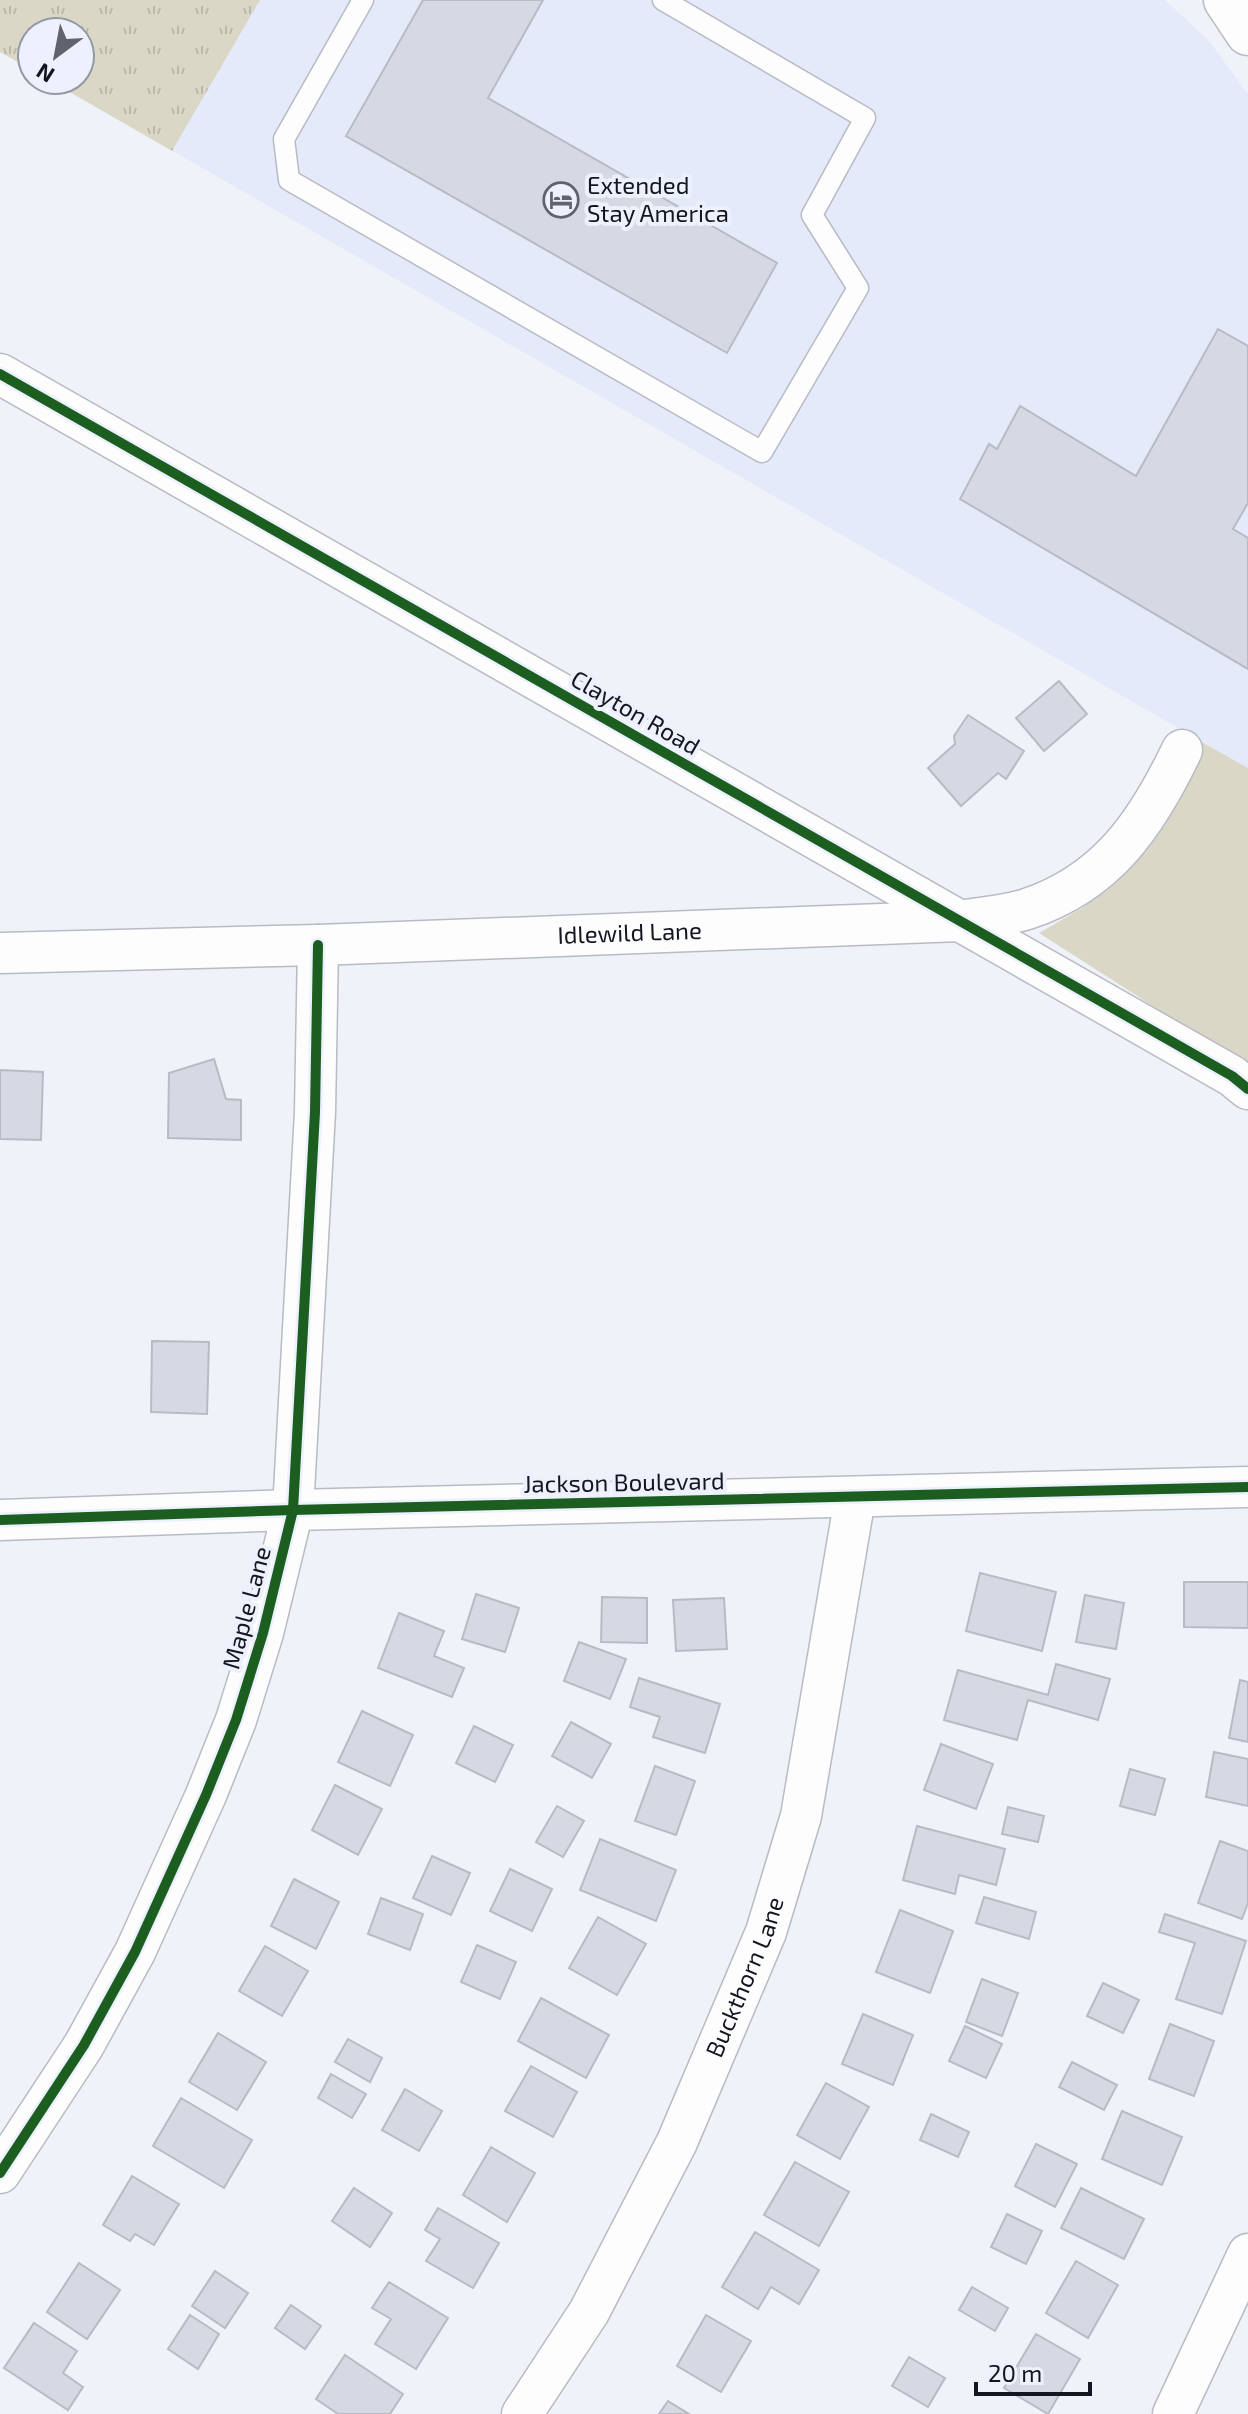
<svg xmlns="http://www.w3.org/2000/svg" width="1248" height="2414" viewBox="0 0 1248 2414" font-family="'Exo 2',sans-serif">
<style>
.built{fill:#e5eafa}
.grass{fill:url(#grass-tufts)}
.park{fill:#dbd7c7}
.building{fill:#d6d9e3;stroke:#b8bbc4;stroke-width:2}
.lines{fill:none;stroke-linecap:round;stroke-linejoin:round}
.service-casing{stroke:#b8bbc4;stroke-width:23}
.minor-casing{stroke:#b8bbc4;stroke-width:43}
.secondary-casing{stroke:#b8bbc4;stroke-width:47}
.service{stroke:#fdfdfe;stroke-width:20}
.minor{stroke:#fdfdfe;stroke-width:40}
.secondary{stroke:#fdfdfe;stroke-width:44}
.cycleway-casing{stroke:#ecf1fd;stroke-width:15}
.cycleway{stroke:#1b5e20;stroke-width:10}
.labels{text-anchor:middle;stroke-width:8;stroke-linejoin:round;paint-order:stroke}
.poi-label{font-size:24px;fill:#131621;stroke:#ecf1fd;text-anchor:start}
.street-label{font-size:24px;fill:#131621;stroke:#ecf1fd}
</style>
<defs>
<pattern id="grass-tufts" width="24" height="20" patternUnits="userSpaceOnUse" patternTransform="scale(2)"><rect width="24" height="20" fill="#dbd7c7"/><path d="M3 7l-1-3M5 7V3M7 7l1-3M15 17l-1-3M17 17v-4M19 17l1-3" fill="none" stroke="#bbb8ab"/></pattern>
</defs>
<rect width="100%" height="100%" fill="#f0f2f9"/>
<!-- built -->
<polygon class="built" points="0,0 1165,0 1209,41 1248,94 1248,768 49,80 80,80 80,32 32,32 32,70 0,52"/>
<!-- grass -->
<polygon class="grass" points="0,0 260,0 172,151 49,80 80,80 80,32 32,32 32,70 0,52"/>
<!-- park -->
<polygon class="park" points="1202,742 1248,768 1248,1067 1039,933 1084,907 1112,882 1189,773"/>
<!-- building -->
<g class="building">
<polygon points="423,0 543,0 488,98 777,263 727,353 346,136"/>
<polygon points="1218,329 1248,346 1248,503 1233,529 1248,538 1248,669 960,499 989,444 997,449 1020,406 1136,476"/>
<polygon points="1059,681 1087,714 1044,751 1016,718"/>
<polygon points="968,715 1024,751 1006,779 998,773 961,806 928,768 955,744 954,736"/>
<polygon points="214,1059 226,1099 241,1100 241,1140 168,1138 169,1073"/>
<polygon points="0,1070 43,1072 41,1140 0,1139"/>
<polygon points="152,1341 209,1342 207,1414 151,1412"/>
<polygon points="980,1573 1056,1592 1042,1651 966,1631"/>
<polygon points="1184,1582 1248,1582 1248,1628 1184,1627"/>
<polygon points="476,1594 519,1608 505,1652 462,1639"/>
<polygon points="1085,1595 1124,1603 1116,1649 1076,1642"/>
<polygon points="602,1597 647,1598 647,1643 601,1642"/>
<polygon points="724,1598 727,1649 676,1651 673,1600"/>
<polygon points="399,1613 444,1631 434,1656 464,1668 452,1697 378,1668"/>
<polygon points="579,1642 626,1659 610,1699 564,1681"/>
<polygon points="1056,1664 1110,1679 1098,1720 1028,1700 1017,1740 944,1720 958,1670 1048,1695"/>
<polygon points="639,1678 720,1704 705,1753 653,1737 660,1717 630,1707"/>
<polygon points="1240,1680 1248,1682 1248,1742 1229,1738"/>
<polygon points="362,1711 413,1735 390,1786 338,1762"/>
<polygon points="571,1722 611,1744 592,1778 552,1756"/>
<polygon points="474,1726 513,1745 495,1782 456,1763"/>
<polygon points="941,1744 993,1764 976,1809 924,1790"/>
<polygon points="1214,1752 1248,1759 1248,1806 1206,1797"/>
<polygon points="655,1766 695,1781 676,1835 635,1821"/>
<polygon points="1130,1769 1165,1779 1155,1815 1120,1806"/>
<polygon points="335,1785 382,1809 358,1855 312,1830"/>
<polygon points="557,1806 584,1821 563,1857 536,1842"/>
<polygon points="1008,1807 1044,1816 1038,1842 1002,1834"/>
<polygon points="917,1826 1005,1849 996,1885 959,1875 955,1894 903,1880"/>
<polygon points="600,1839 676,1870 656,1921 580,1890"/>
<polygon points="1220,1841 1248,1851 1248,1903 1242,1919 1198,1903"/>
<polygon points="432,1856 470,1873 451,1915 413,1898"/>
<polygon points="510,1869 552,1889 532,1931 490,1911"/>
<polygon points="294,1879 339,1902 316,1949 271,1926"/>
<polygon points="984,1897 1036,1912 1029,1939 976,1923"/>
<polygon points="381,1898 423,1914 410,1950 368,1934"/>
<polygon points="900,1910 953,1931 930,1993 876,1972"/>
<polygon points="1165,1914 1246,1941 1222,2014 1176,1999 1195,1943 1159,1932"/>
<polygon points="598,1917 646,1944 617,1995 569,1968"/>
<polygon points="477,1945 516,1962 500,1999 461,1982"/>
<polygon points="265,1946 308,1971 282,2016 239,1991"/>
<polygon points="982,1979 1018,1993 1002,2036 966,2022"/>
<polygon points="1103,1983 1139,2000 1123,2033 1087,2016"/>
<polygon points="541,1998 609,2035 586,2078 518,2041"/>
<polygon points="863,2014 913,2035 893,2085 842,2064"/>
<polygon points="1170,2024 1214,2041 1194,2096 1149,2079"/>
<polygon points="965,2026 1002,2044 986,2078 949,2061"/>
<polygon points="218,2033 266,2062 237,2110 189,2082"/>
<polygon points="348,2039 382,2058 370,2082 335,2062"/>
<polygon points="1072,2062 1117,2085 1104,2110 1059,2087"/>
<polygon points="531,2066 577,2092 553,2137 505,2111"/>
<polygon points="331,2074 366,2094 352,2118 318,2098"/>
<polygon points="826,2083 869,2107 840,2159 797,2135"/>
<polygon points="405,2089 442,2111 419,2151 382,2130"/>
<polygon points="181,2098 252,2140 224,2188 153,2146"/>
<polygon points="1122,2111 1182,2137 1162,2185 1102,2159"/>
<polygon points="931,2114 969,2132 958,2157 920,2140"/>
<polygon points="1036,2144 1077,2164 1055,2207 1015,2186"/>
<polygon points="491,2147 535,2173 507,2222 463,2195"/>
<polygon points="795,2162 849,2192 819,2246 764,2215"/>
<polygon points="132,2176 179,2204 154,2245 135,2234 130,2241 103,2225"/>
<polygon points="354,2188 392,2213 370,2247 332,2221"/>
<polygon points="1081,2188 1144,2219 1124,2259 1061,2228"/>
<polygon points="438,2208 499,2243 473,2288 426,2261 440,2239 425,2230"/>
<polygon points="1007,2214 1042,2231 1026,2264 991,2247"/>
<polygon points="755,2232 819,2270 799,2304 771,2287 758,2309 722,2287"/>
<polygon points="1076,2261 1118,2285 1088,2338 1046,2313"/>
<polygon points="79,2263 120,2290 87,2339 47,2312"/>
<polygon points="215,2271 248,2293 225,2328 192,2306"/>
<polygon points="389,2282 448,2318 416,2369 375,2344 391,2319 372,2308"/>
<polygon points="972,2287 1008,2308 995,2331 959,2310"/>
<polygon points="291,2305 321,2326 305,2349 275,2328"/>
<polygon points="190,2315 219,2334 198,2369 168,2349"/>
<polygon points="706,2315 751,2341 721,2392 677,2366"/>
<polygon points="34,2323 77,2351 63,2373 83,2387 68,2410 4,2368"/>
<polygon points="1036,2334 1080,2359 1048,2414 1004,2388"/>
<polygon points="345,2355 403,2394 390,2414 338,2414 316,2399"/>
<polygon points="909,2357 945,2378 928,2407 892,2386"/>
<polygon points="668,2401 689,2414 659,2414"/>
</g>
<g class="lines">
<defs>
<polyline id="service" points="363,0 284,139 289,180 762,452 858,288 812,215 865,118 663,0"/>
<g id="minor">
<polyline points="0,374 1232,1076 1248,1089"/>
<path id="s1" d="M0,953L318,945L960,921C981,917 1006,916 1027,909C1107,883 1147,823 1182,750"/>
<polyline points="0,1520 293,1510 1248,1487"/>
<polyline points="0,2173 84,2045 135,1952 206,1795 236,1720 263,1633 293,1510 315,1112 318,945"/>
<path id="s2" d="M522,2414L589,2312L677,2142L766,1932L801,1816L855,1498"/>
<polyline points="1173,2414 1248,2254"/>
</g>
<polyline id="secondary" points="1226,0 1248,33"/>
</defs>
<!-- service casing -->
<use href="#service" class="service-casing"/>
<!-- minor casing -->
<use href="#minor" class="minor-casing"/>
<!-- secondary casing -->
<use href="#secondary" class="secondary-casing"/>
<!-- service -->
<use href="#service" class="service"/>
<!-- minor -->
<use href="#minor" class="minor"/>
<!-- secondary -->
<use href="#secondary" class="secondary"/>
<defs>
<g id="cycleway">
<polyline points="0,374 1232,1076 1248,1089"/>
<polyline points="0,1520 293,1510 1248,1487"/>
<polyline points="0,2173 84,2045 135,1952 206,1795 236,1720 263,1633 293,1510 315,1112 318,945"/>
</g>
</defs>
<!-- cycleway casing -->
<use href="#cycleway" class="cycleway-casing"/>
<!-- cycleway -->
<use href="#cycleway" class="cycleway"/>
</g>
<!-- icons -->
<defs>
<symbol id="hotel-ring" viewBox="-11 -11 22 22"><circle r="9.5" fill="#ecf1fd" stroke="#60636d" stroke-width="1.5"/><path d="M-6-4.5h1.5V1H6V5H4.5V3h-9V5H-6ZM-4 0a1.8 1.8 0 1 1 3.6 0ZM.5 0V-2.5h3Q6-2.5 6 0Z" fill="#60636d"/></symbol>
</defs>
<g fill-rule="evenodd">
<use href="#hotel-ring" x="541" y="180" width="40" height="40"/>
</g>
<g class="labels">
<!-- poi labels -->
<g class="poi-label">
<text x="587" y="194">Extended<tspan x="587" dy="28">Stay America</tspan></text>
</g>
<!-- street labels -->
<g class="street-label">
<text transform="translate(635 713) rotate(30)" y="8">Clayton Road</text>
<text dy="8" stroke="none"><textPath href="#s1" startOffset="630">Idlewild Lane</textPath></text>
<text transform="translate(624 1483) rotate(-1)" y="8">Jackson Boulevard</text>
<text transform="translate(247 1608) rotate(-75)" y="8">Maple Lane</text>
<text dy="8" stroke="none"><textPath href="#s2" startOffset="492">Buckthorn Lane</textPath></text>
</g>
</g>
<!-- north arrow -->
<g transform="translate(56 56) rotate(212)"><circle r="38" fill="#ecf1fd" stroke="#9599a5" stroke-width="2"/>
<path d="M0-6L14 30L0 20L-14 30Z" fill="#60636d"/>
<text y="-12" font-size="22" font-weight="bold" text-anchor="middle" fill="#131621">N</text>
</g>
<!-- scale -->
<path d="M976 2382v12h114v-12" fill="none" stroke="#131621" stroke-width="4"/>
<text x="988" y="2382" font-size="24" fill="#131621" stroke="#ecf1fd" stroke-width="6" paint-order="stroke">20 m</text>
</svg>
